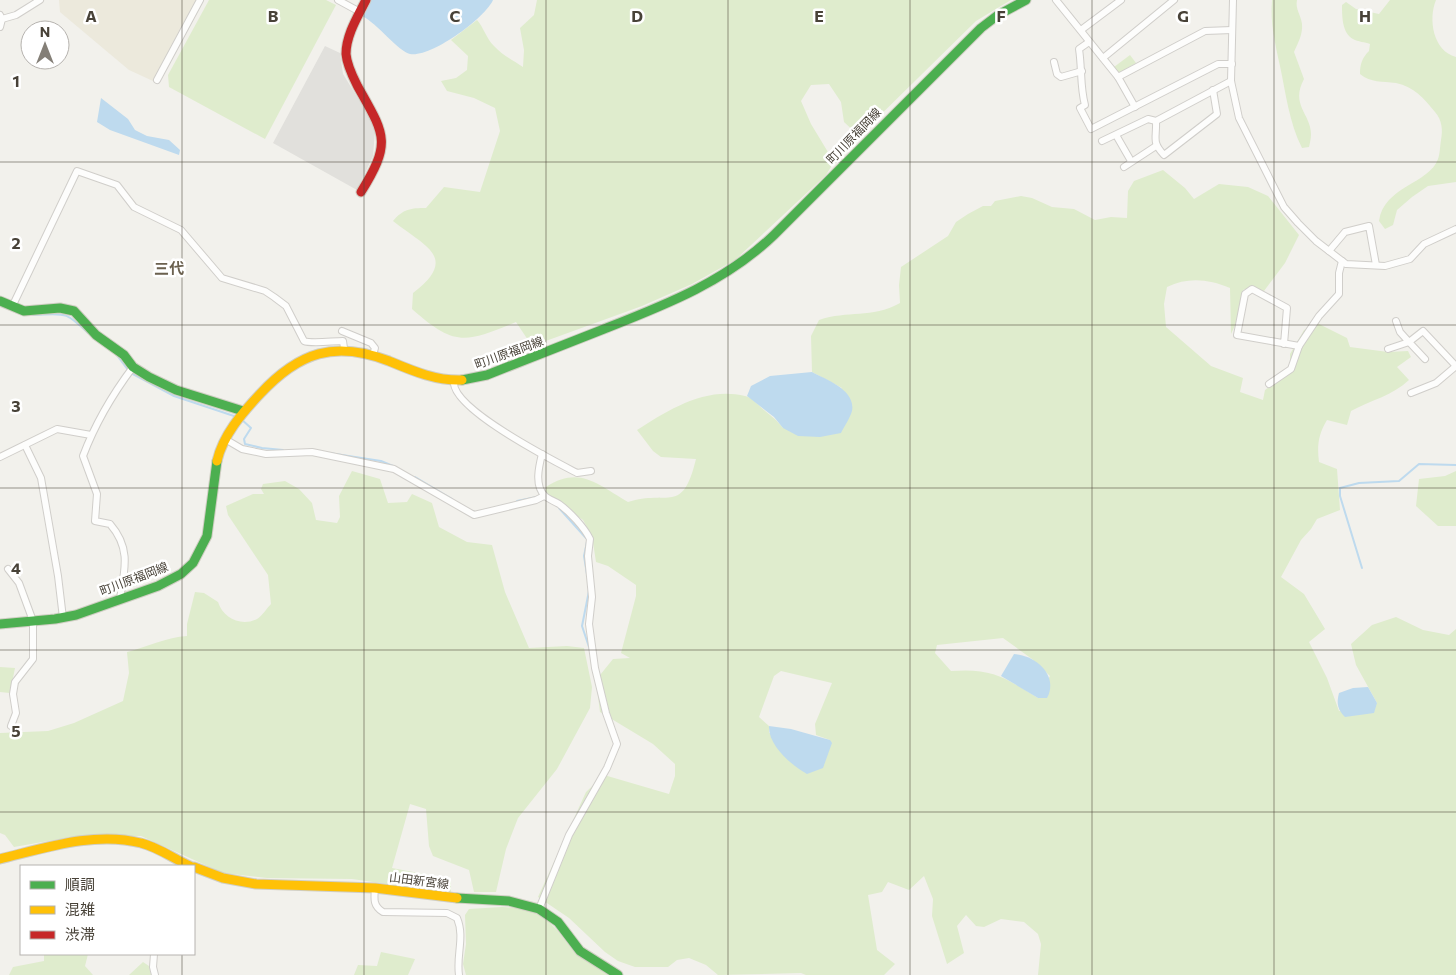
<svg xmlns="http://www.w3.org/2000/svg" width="1456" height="975" viewBox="0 0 1456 975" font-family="Commissioner,'Noto Sans JP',sans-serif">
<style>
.education{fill:#ece9dc}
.green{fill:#dfeccd;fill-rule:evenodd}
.parking{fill:#e1e0dc}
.water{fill:#bedaee}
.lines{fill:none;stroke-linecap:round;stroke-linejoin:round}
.stream{stroke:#bedaee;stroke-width:2}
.street-casing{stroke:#d0ceca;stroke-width:8}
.fast-casing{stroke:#d0cec3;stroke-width:11}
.slow-casing{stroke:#d0cec3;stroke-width:11}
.jam-casing{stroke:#d0cec3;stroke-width:11}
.street{stroke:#fdfdfc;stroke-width:6}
.fast{stroke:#4caf50;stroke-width:9}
.slow{stroke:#ffc107;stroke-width:9}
.jam{stroke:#c62828;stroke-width:9}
.grid{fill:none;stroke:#484238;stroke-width:1;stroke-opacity:0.55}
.labels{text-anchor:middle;stroke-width:5;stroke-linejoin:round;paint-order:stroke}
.street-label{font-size:12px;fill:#484238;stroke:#fff}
.quarter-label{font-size:15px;font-weight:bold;fill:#6b614f;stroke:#fff}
.grid-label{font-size:16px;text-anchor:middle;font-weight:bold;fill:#484238;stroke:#fff;stroke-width:5;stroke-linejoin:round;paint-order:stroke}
</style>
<rect width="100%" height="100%" fill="#f2f1ec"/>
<!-- education -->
<polygon class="education" points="59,0 196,0 153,81 129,70 60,12"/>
<!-- green -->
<g class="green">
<polygon points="209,0 326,0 336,5 265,139 169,87 168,75"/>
<path d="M537,0H1011L976,21L859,136L844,122L841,102L829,84L811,85L801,101L811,124L834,162L826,175L735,260L692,284L642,306L532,346L516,322C465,343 455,347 412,309L413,293C460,257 424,246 393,221C403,209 411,208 426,208L444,187L480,192L500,131L495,108L474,98L447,91L441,81L456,78L467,70L468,56L451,40L477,20C484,28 486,38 494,46C502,55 514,61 523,67L524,50L520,28L534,15Z"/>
<path d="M1272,0H1297C1295,9 1301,15 1302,24C1303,34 1298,43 1294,52L1304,79C1290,105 1311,114 1311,134C1311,138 1310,143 1309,147L1302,148C1289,122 1286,94 1280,66C1275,43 1270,23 1272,0Z"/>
<path d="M1390,0H1436C1428,19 1433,51 1456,57V182L1428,186L1412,197L1397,210L1393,225L1385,229L1379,221C1384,186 1429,184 1438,159C1440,154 1440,146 1441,140C1443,130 1442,120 1435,112C1424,98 1414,87 1396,83C1382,81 1371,83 1360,74C1360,64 1362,58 1369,51L1370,44C1365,42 1358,42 1353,39C1342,33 1342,16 1342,5L1346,2L1356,9L1379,14Z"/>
<polygon points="1130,55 1136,63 1119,73 1114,67"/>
<path d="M1163,170L1185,188L1194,199L1219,184L1248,187L1268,196L1299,235L1285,263L1264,291L1251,287L1243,290L1239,317L1231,334L1230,288C1208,279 1188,277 1167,287L1164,304L1166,327L1211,366L1243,378L1240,392L1263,400L1265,390L1279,380L1290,366V354L1304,330L1317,323L1347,338L1350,347L1388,352L1408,351L1411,357L1397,367L1409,380C1392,396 1371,400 1351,411L1347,425L1327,420C1318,435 1317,446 1319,462L1337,469L1340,510L1317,519L1311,529L1301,540L1281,577L1304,594L1325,629L1309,642L1327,678L1339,711L1377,703L1356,665L1351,644L1372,625L1396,617L1423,630L1449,635L1456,629V975H1038L1041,944L1038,934L1024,922L1001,919L984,927L976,926L966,915L957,926L964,953L947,964L932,916L933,899L924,876L909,890L888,882L882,892L868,895L877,950L895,964L884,975H806L801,973L718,975L706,965L689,958L677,960L668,967H635L618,961L605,952L569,918L538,897L586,792L604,775L669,794L675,776V764L653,744L600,712L596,680L613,659L630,658L621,653L636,596V585L608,566L596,562L592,536L583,520L546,494V487C580,465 598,485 628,502C669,489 682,516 696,459L661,457L653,451L637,430C668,410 706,386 745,396C752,397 758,405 764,410C771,416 777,420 783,428L842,388L812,372L811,336L819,320C848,310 871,319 900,303L899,285L901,267L948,236L956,222L968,214L983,206H991L995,201L1021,196L1032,198L1052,207L1074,209L1095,220L1111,217L1127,218L1128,191L1134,181ZM1003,638L1032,659L1050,676L1038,698C1004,677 992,668 951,671L935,653L937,645ZM781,671L832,683L815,724L816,735L830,740L769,733V726L759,717L774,676Z"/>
<path d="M352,471L380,479L388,503L407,502L412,494L432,503L439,527L467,542L492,545L505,592L529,648L567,646L584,648L592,687L590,708L557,769L518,818L506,849L496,892H474L469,870L433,856L429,846L426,809L410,804L392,868L451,879V893L352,879L267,878L223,873L141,836L71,837L14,847L5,835L0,833V733L48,731L74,723L123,701L129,673L127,652C147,647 167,637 187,636V624L195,592L204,593L218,602C223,618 241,627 257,619C262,616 267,608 271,604L268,575L228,515L226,506L253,494H264L261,489L263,484L285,481L299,489L312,503L316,520L337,523L340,517L339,496Z"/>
<polygon points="1456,471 1456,526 1438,526 1416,506 1419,479 1445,476"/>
<polygon points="0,667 15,668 10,693 0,692"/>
<polygon points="502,907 520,908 543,916 557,930 575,953 608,975 466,975 463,964 466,944 465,915 469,909"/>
<polygon points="381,952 415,959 408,975 354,975 358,965 377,966"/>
<polygon points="44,954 88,954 85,966 93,975 9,975 13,967 44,961"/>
<polygon points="143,962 149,966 151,975 129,975"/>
</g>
<!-- parking -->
<polygon class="parking" points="325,46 340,53 343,74 372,121 375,131 373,156 357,190 273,143"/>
<!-- water -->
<g class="water">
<path d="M370,0H493C485,18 431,58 410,54C399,52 377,23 362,16Z"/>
<polygon points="101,98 128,119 135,130 147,136 169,140 180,150 179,155 110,130 97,122"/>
<path d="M812,372C827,380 856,390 852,411C850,418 844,427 841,433L820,437L798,436L783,428L774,417L747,396L751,386L770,376Z"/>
<path d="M1014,654C1036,655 1059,676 1047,698H1038L1001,676Z"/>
<path d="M1368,687L1377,703L1374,713L1345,717C1338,710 1336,704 1339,693L1353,688Z"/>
<path d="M769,726L791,729L830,740L832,743L823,768L807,774C791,765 768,745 769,726Z"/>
</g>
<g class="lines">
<!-- stream -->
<g class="stream">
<path d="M33,315C65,314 64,310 88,333"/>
<polyline points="94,338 110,349"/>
<polyline points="116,354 128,370"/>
<polyline points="131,373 174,396 237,417"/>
<polyline points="241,419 251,428 244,439 245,444 262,448 283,450"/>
<polyline points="329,453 381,461 393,466"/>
<polyline points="415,477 452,499"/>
<polyline points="517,501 537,497"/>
<polyline points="559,508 586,538"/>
<polyline points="587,542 584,556 587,574"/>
<polyline points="1362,568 1340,496 1340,488 1359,483 1399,481 1419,464 1456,465"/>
<polyline points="589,591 582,626 590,650"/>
</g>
<defs>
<g id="street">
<polyline points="338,0 360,12"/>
<polyline points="1056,0 1118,77 1205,31 1232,30"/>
<polyline points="1233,0 1231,81 1239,118 1284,207 1298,223 1316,241 1346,264 1385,266 1410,259 1424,244 1456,229"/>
<polyline points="0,15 2,19 0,27"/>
<polyline points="2,19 16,15 40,0"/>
<polyline points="1081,30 1121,0"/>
<path d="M1089,42L1079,49C1082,68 1080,87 1085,105L1080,108L1091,129L1218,64H1232"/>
<polyline points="1103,58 1174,0"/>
<polyline points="1054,62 1057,74 1061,77 1082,71"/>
<polyline points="1118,77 1135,107"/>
<polyline points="157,80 200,0"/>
<path d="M1156,121C1157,138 1151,141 1164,155L1217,114L1213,90"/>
<polyline points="1116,135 1131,161"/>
<polyline points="1102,141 1148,119 1156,121 1231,81"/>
<polyline points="1124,167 1156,146"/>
<polyline points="1329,251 1345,232 1369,226 1376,265"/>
<path d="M12,307L77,171L117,185L134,207L181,230L222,278L265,291L274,297L286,306L304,341C311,344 333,341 343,341L344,348"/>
<polyline points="342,331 371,343 375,348 373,355"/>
<polyline points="1284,344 1287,308 1252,289 1245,294 1237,335 1299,346 1319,316 1339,294 1339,273 1342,261"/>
<polyline points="1388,349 1409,342 1400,332 1396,321"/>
<polyline points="1425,359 1409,342 1423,331 1456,366"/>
<path d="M454,381C450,408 554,461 577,473L591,471"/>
<polyline points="1269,384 1291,369 1299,346"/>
<polyline points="1411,393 1436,383 1456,366"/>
<polyline points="225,439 242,449 266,454 312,452 394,469 474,515 536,500 544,496"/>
<polyline points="25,445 41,478 58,576 63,618"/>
<polyline points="0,457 57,429 91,435"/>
<polyline points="8,569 19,583 33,621 33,659 15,682 13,694 16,713 11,726"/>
<path d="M120,598C125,569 131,548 110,524L95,521L97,494L83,456C95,424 112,395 133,367"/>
<path d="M375,888C374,899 373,906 383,912L447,913L457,918C465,937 456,955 459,975"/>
<path d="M539,909L569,835L607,768L617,744L606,713L595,668L589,624L592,597L588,556L590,539C584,527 570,512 559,504C554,501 548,499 545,496C534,486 539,466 542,454"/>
<polyline points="154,954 153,967 155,975"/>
</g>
<g id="fast">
<polyline points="0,301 24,311 60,308 74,311 96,335 124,355 133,367 149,377 176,390 243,411"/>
<path d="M462,380L487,375C526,360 565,344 604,329C665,305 725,282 774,235L981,28L998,15L1026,0"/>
<polyline points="0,624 55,619 76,615 158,586 181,574 193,563 207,536 217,461"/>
<polyline points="457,898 509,901 539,909 558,922 580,951 618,975"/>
</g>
<g id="slow">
<path d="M217,461C223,435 242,413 260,394C299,352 335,340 389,361C413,371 436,381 462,380"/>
<path d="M0,859C45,848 95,831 141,843C158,847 174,859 190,866"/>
<polyline points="194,867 223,878 256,884 375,888 457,898"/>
</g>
<path id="jam" d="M361,192C392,142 385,135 358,87C353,77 347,66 346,54C346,35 358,16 366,0"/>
</defs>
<!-- street casing -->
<use href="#street" class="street-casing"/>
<!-- fast casing -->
<use href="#fast" class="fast-casing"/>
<!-- slow casing -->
<use href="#slow" class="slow-casing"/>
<!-- jam casing -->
<use href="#jam" class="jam-casing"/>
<!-- street -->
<use href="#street" class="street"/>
<!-- fast -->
<use href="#fast" class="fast"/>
<!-- slow -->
<use href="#slow" class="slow"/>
<!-- jam -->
<use href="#jam" class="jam"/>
</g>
<!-- grid -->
<path class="grid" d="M182,0V866M364,0V975M546,0V975M728,0V975M910,0V975M1092,0V975M1274,0V975M0,162H1456M0,325H1456M0,488H1456M0,650H1456M0,812H1456M182,954V975"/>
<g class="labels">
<!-- street labels -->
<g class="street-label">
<text transform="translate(854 136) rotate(-46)" y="4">町川原福岡線</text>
<text transform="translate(509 353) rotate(-20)" y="4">町川原福岡線</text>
<text transform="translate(134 579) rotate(-21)" y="4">町川原福岡線</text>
<text transform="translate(419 881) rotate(7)" y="4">山田新宮線</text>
</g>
<!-- quarter labels -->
<g class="quarter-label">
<text x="169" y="274">三代</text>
</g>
</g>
<g class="grid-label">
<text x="91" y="22">A</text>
<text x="273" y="22">B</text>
<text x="455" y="22">C</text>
<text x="637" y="22">D</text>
<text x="819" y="22">E</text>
<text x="1001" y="22">F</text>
<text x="1183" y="22">G</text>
<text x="1365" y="22">H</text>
<text x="16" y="87">1</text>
<text x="16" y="249">2</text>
<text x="16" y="412">3</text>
<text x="16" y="574">4</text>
<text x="16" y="737">5</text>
</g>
<!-- legend -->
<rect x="20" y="865" width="175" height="90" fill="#ffffff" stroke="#b6b3af"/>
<rect x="30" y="881" width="25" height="8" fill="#4caf50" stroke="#b6b3af"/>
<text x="65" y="890" font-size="15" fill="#484238">順調</text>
<rect x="30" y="906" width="25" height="8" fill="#ffc107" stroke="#b6b3af"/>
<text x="65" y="915" font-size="15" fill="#484238">混雑</text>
<rect x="30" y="931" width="25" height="8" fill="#c62828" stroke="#b6b3af"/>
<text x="65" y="940" font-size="15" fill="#484238">渋滞</text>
<!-- north arrow -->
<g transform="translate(45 45)"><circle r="24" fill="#ffffff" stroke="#b6b3af"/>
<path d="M0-4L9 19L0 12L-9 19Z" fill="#847f77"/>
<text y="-8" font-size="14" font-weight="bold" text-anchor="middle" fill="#484238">N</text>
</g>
</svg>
